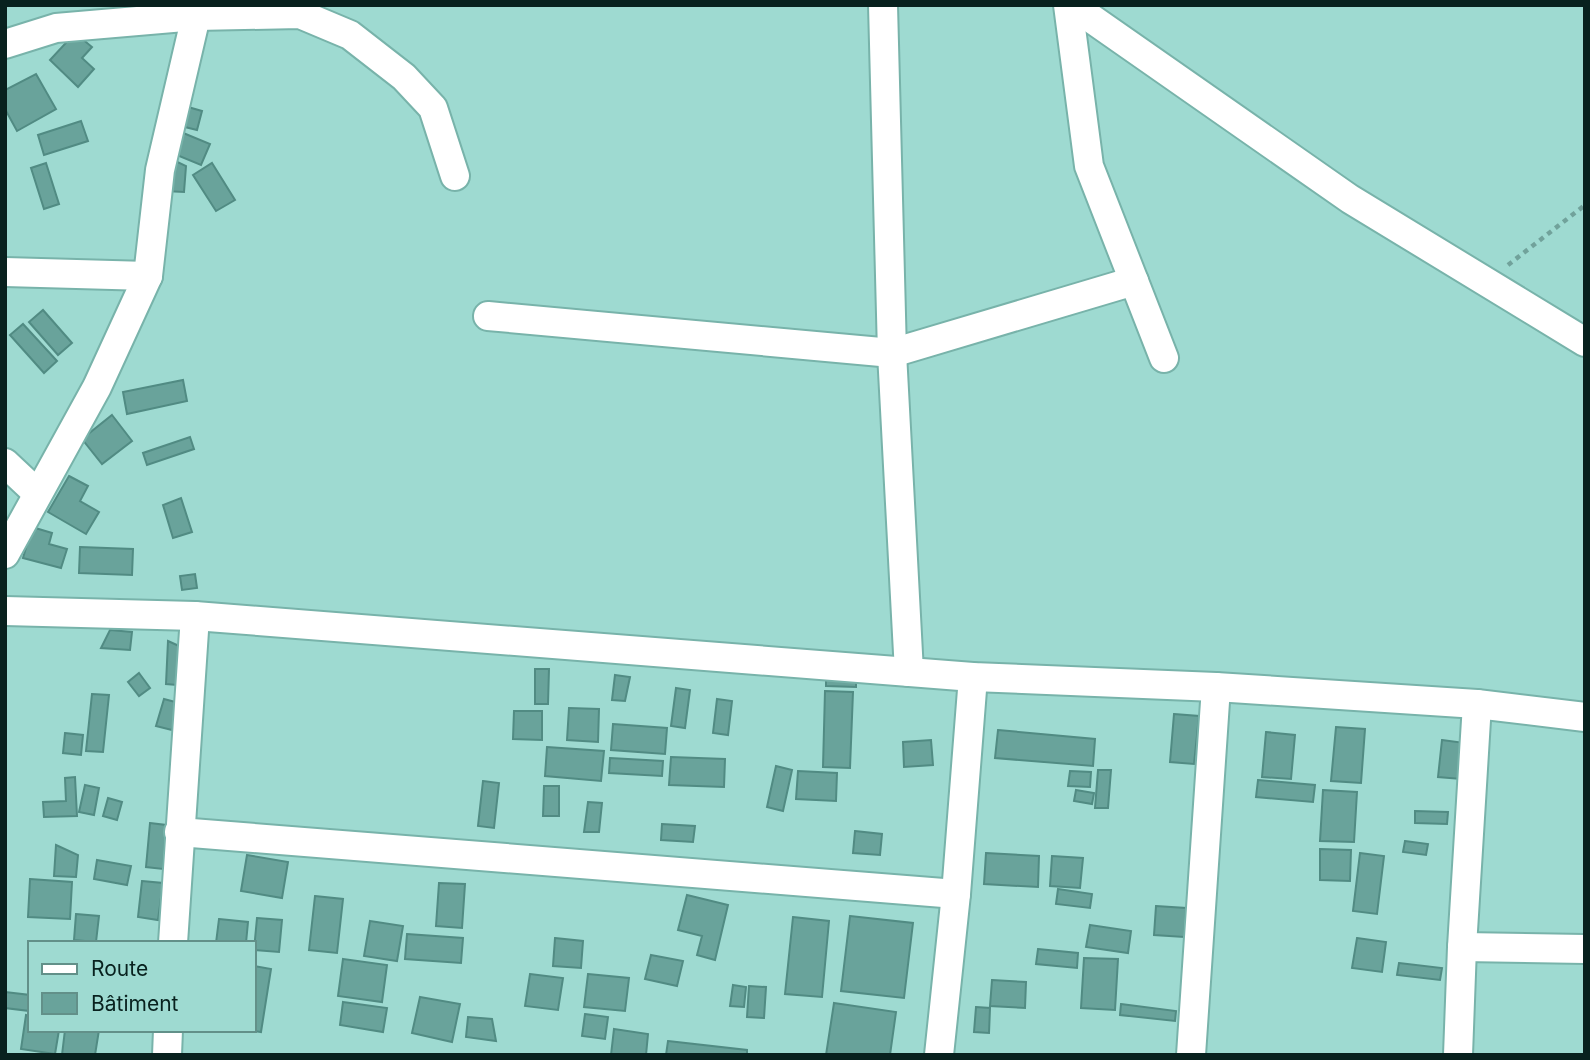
<svg xmlns="http://www.w3.org/2000/svg" width="1590" height="1060" viewBox="0 0 1590 1060" font-family="Inter,sans-serif">
<style>
.building{fill:#69a39b;stroke:#518b83;stroke-width:2}
.lines{fill:none;stroke-linecap:round;stroke-linejoin:round}
.minor-casing{stroke:#78b3aa;stroke-width:32}
.path{stroke:#71a29b;stroke-width:4.5;stroke-dasharray:5 5;stroke-linecap:butt}
.minor{stroke:#fff;stroke-width:28}
</style>
<rect width="100%" height="100%" fill="#9edad1"/>
<!-- building -->
<g class="building">
<polygon points="75,33 92,47 82,58 94,69 78,87 50,60"/>
<polygon points="36,74 56,109 17,131 5,109 5,90"/>
<polygon points="188,107 202,111 197,130 177,125"/>
<polygon points="81,121 88,141 44,155 38,135"/>
<polygon points="176,130 210,144 201,165 167,151"/>
<polygon points="167,157 186,166 184,192 165,191"/>
<polygon points="46,163 59,204 44,209 31,168"/>
<polygon points="212,163 235,200 216,211 193,175"/>
<polygon points="43,310 72,343 58,355 29,322"/>
<polygon points="23,324 57,361 44,373 10,335"/>
<polygon points="183,380 187,401 127,414 123,392"/>
<polygon points="112,415 132,441 102,464 82,439"/>
<polygon points="190,437 194,449 147,465 143,453"/>
<polygon points="69,476 88,486 80,501 99,512 86,534 48,512"/>
<polygon points="181,498 192,532 173,538 163,505"/>
<polygon points="32,527 52,533 49,544 67,549 61,568 23,558"/>
<polygon points="80,547 133,549 132,575 79,573"/>
<polygon points="195,574 197,588 182,590 180,576"/>
<polygon points="110,630 132,632 130,650 101,648"/>
<polygon points="168,641 179,646 177,685 166,684"/>
<polygon points="535,669 549,669 548,704 535,704"/>
<polygon points="139,673 150,688 139,696 128,682"/>
<polygon points="615,675 630,677 625,701 612,700"/>
<polygon points="826,678 856,679 856,687 826,686"/>
<polygon points="676,688 690,690 685,728 671,726"/>
<polygon points="825,691 853,692 850,768 823,767"/>
<polygon points="92,694 109,695 103,752 86,751"/>
<polygon points="164,699 179,703 172,730 156,726"/>
<polygon points="717,699 732,701 728,735 713,733"/>
<polygon points="569,708 599,709 598,742 567,740"/>
<polygon points="514,711 542,711 542,740 513,739"/>
<polygon points="1174,714 1199,716 1194,764 1170,762"/>
<polygon points="613,724 667,728 665,754 611,750"/>
<polygon points="1336,727 1365,729 1361,783 1331,781"/>
<polygon points="998,730 1095,739 1093,766 995,758"/>
<polygon points="1266,732 1295,735 1291,779 1262,777"/>
<polygon points="65,733 83,735 81,755 63,753"/>
<polygon points="931,740 933,765 904,767 903,742"/>
<polygon points="1442,740 1465,743 1461,779 1438,777"/>
<polygon points="547,747 604,751 601,781 545,776"/>
<polygon points="671,757 725,759 724,787 669,785"/>
<polygon points="610,758 663,761 662,776 609,773"/>
<polygon points="776,766 792,770 783,811 767,807"/>
<polygon points="1098,770 1111,770 1108,808 1095,808"/>
<polygon points="798,771 837,773 836,801 796,799"/>
<polygon points="1070,771 1091,772 1090,787 1068,786"/>
<polygon points="75,777 77,816 44,817 43,802 66,801 65,778"/>
<polygon points="1258,780 1315,785 1313,802 1256,797"/>
<polygon points="483,781 499,783 494,828 478,826"/>
<polygon points="85,785 99,788 94,815 79,812"/>
<polygon points="544,786 559,786 559,816 543,816"/>
<polygon points="1076,790 1094,793 1092,804 1074,801"/>
<polygon points="1323,790 1357,792 1354,842 1320,841"/>
<polygon points="108,798 122,802 117,820 103,816"/>
<polygon points="588,802 602,803 599,832 584,832"/>
<polygon points="1415,811 1448,812 1447,824 1415,823"/>
<polygon points="150,823 166,825 163,869 146,867"/>
<polygon points="662,824 695,826 693,842 661,840"/>
<polygon points="855,831 882,834 880,855 853,853"/>
<polygon points="1405,841 1428,844 1426,855 1403,852"/>
<polygon points="56,845 78,855 76,877 54,876"/>
<polygon points="1320,849 1351,850 1350,881 1320,880"/>
<polygon points="986,853 1039,856 1038,887 984,884"/>
<polygon points="1360,853 1384,856 1377,914 1353,911"/>
<polygon points="247,855 288,862 282,898 241,891"/>
<polygon points="1052,856 1083,858 1080,888 1050,886"/>
<polygon points="97,860 131,866 127,885 94,879"/>
<polygon points="30,879 72,882 70,919 28,917"/>
<polygon points="142,881 163,883 158,920 138,917"/>
<polygon points="439,883 465,884 462,928 436,926"/>
<polygon points="1058,889 1092,894 1090,908 1056,904"/>
<polygon points="687,895 728,905 715,960 697,955 702,936 678,930"/>
<polygon points="315,896 343,899 337,953 309,950"/>
<polygon points="1156,906 1186,908 1184,937 1154,935"/>
<polygon points="76,914 99,916 96,942 74,940"/>
<polygon points="850,916 913,923 904,998 841,991"/>
<polygon points="793,917 829,921 822,997 785,994"/>
<polygon points="257,918 282,920 279,952 254,950"/>
<polygon points="219,919 248,922 246,943 216,943"/>
<polygon points="370,921 403,926 397,961 364,956"/>
<polygon points="1090,925 1131,931 1128,953 1086,947"/>
<polygon points="407,934 463,938 461,963 405,959"/>
<polygon points="555,938 583,941 581,968 553,966"/>
<polygon points="1357,938 1386,942 1382,972 1352,968"/>
<polygon points="1038,949 1078,953 1077,968 1036,964"/>
<polygon points="651,955 683,961 677,986 645,979"/>
<polygon points="1084,958 1118,959 1115,1010 1081,1008"/>
<polygon points="343,959 387,965 382,1002 338,996"/>
<polygon points="1399,963 1442,968 1440,980 1397,975"/>
<polygon points="254,966 271,969 261,1032 248,1030 254,1030"/>
<polygon points="530,974 563,978 558,1010 525,1006"/>
<polygon points="588,974 629,978 625,1011 584,1007"/>
<polygon points="992,980 1026,982 1025,1008 990,1006"/>
<polygon points="733,985 746,987 744,1007 730,1006"/>
<polygon points="749,986 766,987 764,1018 747,1017"/>
<polygon points="5,992 30,995 30,1011 5,1008"/>
<polygon points="420,997 460,1004 452,1042 412,1033"/>
<polygon points="343,1002 387,1008 383,1032 340,1025"/>
<polygon points="834,1003 896,1012 890,1055 826,1055"/>
<polygon points="1121,1004 1176,1011 1175,1021 1120,1015"/>
<polygon points="976,1007 990,1008 989,1033 974,1032"/>
<polygon points="585,1014 608,1017 605,1039 582,1036"/>
<polygon points="26,1015 30,1016 30,1030 59,1030 55,1054 21,1049"/>
<polygon points="468,1017 492,1019 496,1041 466,1037"/>
<polygon points="614,1029 648,1034 646,1055 611,1055"/>
<polygon points="65,1030 99,1030 95,1055 62,1055"/>
<polygon points="668,1041 747,1050 747,1055 666,1055"/>
</g>
<g class="lines">
<defs>
<g id="minor">
<polyline points="883,5 892,353 909,672"/>
<polyline points="1068,5 1089,166 1164,358"/>
<polyline points="1072,5 1350,199 1585,342"/>
<polyline points="5,44 56,28 196,16 300,14 350,35 404,77 433,108 455,176"/>
<polyline points="5,272 148,276"/>
<polyline points="488,316 892,353 1134,281"/>
<polyline points="5,463 37,493"/>
<polyline points="5,554 97,387 148,276 160,170 196,16"/>
<polyline points="5,611 195,616 973,677 1216,687 1477,704 1585,717"/>
<polyline points="179,832 956,894"/>
<polyline points="173,943 195,616"/>
<polyline points="1462,947 1585,949"/>
<polyline points="167,1055 168,1030"/>
<polyline points="939,1055 956,894 973,677"/>
<polyline points="1191,1055 1216,687"/>
<polyline points="1458,1055 1462,947 1477,704"/>
</g>
</defs>
<!-- minor casing -->
<use href="#minor" class="minor-casing"/>
<!-- path -->
<polyline class="path" points="1508,265 1585,205"/>
<!-- minor -->
<use href="#minor" class="minor"/>
</g>
<!-- border -->
<rect width="1590" height="1060" fill="none" stroke="#08211e" stroke-width="14"/>
<!-- legend -->
<rect x="28" y="941" width="228" height="91" fill="#9edad1" stroke="#629089" stroke-width="2"/>
<rect x="42" y="964" width="35" height="10" fill="#ffffff" stroke="#629089" stroke-width="2"/>
<text x="91" y="976" font-size="21" fill="#08211e">Route</text>
<rect x="42" y="993" width="35" height="21" fill="#69a39b" stroke="#629089" stroke-width="2"/>
<text x="91" y="1011" font-size="21" fill="#08211e">Bâtiment</text>
</svg>
